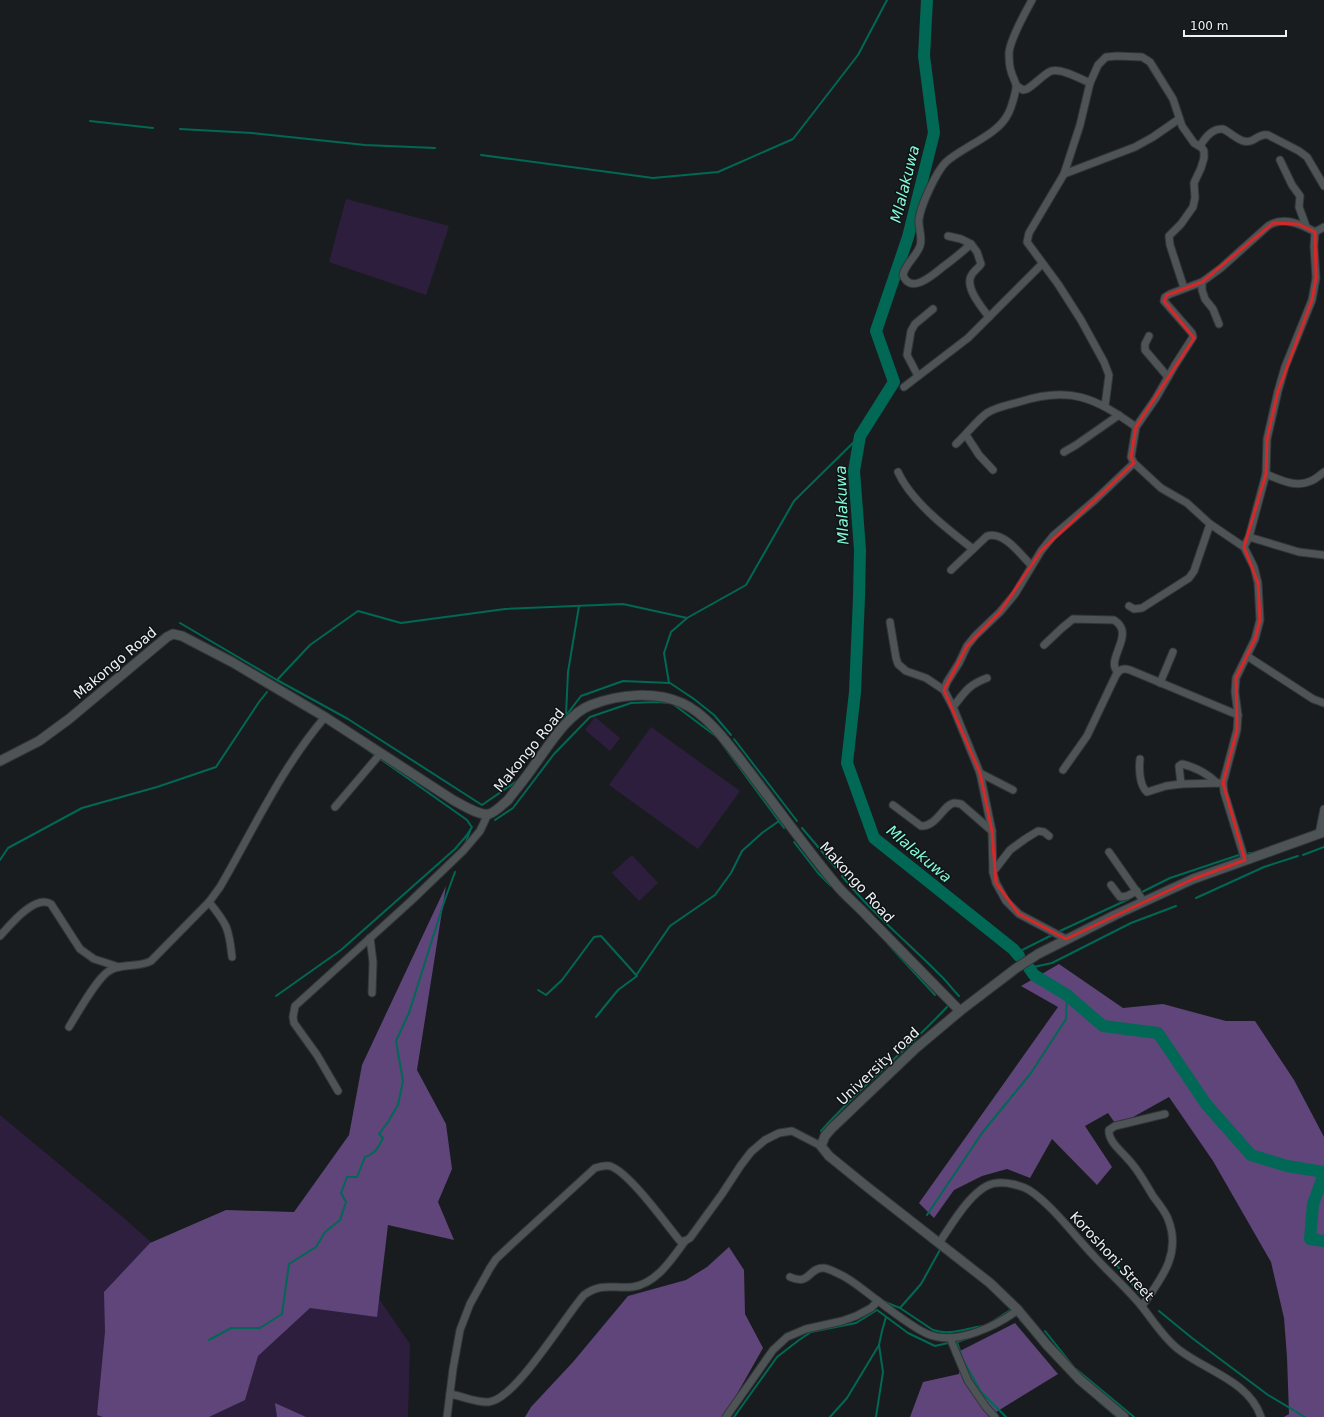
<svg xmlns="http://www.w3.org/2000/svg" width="1324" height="1417" viewBox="0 0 1324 1417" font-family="'DejaVu Sans',sans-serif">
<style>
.green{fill:#2e1e3d}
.forest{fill:#5f457a}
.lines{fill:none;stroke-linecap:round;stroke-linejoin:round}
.stream{stroke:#006854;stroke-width:2}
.river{stroke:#006854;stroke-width:12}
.minor-casing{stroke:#333638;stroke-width:9}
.tertiary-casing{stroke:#333638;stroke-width:11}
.minor{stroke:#4e5356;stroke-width:7}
.tertiary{stroke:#4e5356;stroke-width:9}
.marked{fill:none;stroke:#d62828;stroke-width:3;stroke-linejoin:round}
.labels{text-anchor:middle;stroke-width:3;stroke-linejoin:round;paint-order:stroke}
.street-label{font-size:14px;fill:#eef1f3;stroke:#0f1316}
.water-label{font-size:15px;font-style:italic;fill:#83fad8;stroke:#0f1316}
</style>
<rect width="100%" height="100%" fill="#181c1f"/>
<!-- green -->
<g class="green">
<polygon points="346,199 449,226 426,295 329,262"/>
<polygon points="595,717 620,738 610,751 585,730"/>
<polygon points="651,727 740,791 698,849 609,785"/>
<polygon points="632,855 658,883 639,901 612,873"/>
<polygon points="0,1115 124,1218 219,1303 364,1277 410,1344 408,1417 0,1417"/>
</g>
<!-- forest -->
<g class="forest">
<polygon points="446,886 417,1070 446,1124 452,1169 438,1202 454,1240 388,1225 377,1317 310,1308 258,1356 245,1400 209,1417 103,1417 97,1415 105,1332 104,1292 150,1243 226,1210 294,1212 349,1135 362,1065"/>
<polygon points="1059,964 1123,1008 1163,1004 1226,1021 1255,1021 1294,1080 1324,1137 1324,1417 1284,1417 1289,1414 1287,1357 1284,1318 1271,1262 1213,1161 1169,1097 1117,1126 1108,1113 1085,1126 1112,1167 1097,1185 1052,1139 1030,1178 1007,1169 982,1176 954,1190 934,1218 919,1203 1058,1007 1021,986"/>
<polygon points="729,1247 744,1270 745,1314 763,1348 724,1417 525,1417 531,1407 573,1362 628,1296 686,1280 707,1267"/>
<polygon points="1015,1323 1058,1374 988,1417 910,1417 923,1382 959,1374 960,1351"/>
<polygon points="275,1403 306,1417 277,1417"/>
</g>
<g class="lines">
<!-- stream -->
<g class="stream">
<polyline points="90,121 153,128"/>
<polyline points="180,129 252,133 365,145 435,148"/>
<polyline points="481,155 653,178 718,172 793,139 858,55 887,0"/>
<polyline points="180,623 277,680 348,719 482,805 517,781"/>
<polyline points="277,680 310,645 358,611 401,623 505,609 623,604 687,618 746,585 794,501 860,436"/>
<polyline points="669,683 664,653 671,632 687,618"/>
<polyline points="673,704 717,737"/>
<polyline points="566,715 568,672 579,606"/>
<polyline points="558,726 581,696 623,681 670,683 694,699 714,715 731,735"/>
<polyline points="734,739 797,821"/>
<polyline points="720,741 784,828"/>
<polyline points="362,746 460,815 467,820 471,826"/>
<polyline points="495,820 513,808 554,754 590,717 631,703 657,702 669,703"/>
<polyline points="802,828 836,868"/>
<polyline points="794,842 818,873 831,886"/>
<polyline points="465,844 470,831"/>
<polyline points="1249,853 1254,853"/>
<polyline points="1303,855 1324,847"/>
<polyline points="0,860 8,848 82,808 157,787 216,767 259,702 267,692"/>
<path d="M842,876C871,912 906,941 938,973C946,980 952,989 959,996"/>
<polyline points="1140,893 1170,878 1242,854"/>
<polyline points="1196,898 1264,867 1298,856"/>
<polyline points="1060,931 1129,899"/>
<polyline points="888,944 935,995"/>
<polyline points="1016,953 1052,935"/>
<polyline points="1029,968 1052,963 1131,923 1176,906"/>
<polyline points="637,974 670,926 715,895 731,873 742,851 762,833 779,821"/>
<polyline points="538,990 546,995 562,980 594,937 601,936 637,976 618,990 596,1017"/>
<polyline points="276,996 341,950 455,849 467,835 472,827"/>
<path d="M821,1131C860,1087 907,1050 947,1007"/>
<polyline points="927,1215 982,1133 1031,1073 1066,1019 1067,995"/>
<polyline points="1109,1256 1142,1296"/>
<path d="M885,1302L900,1308L933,1330C950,1336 966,1328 983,1326"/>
<polyline points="900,1308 921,1284 941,1248"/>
<polyline points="1159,1311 1192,1338 1268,1395 1305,1417"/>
<polyline points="1020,1320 1025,1325"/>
<polyline points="990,1323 1012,1309"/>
<polyline points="1045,1331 1073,1366"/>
<polyline points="977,1335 957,1342 963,1360 981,1392 1006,1417"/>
<path d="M209,1340L231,1328H260L282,1314L289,1264L316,1247L325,1232L340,1220L346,1202L341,1193L347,1177H357L365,1157C375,1154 378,1148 383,1138L379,1134L388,1122L398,1105L403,1081L396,1041L409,1013L444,902L455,872"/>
<polyline points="1076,1369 1134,1417"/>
<polyline points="1097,1400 1117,1417"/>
<polyline points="734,1417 777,1357 799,1340 811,1332 856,1323 877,1310 908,1333 935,1346 948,1343"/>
<polyline points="830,1417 847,1398 879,1345 882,1331 886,1317"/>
<polyline points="876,1417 883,1372 879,1345"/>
</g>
<!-- river -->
<g class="river">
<polyline points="927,0 924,56 934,133 908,237 876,331 894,382 860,436 854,471 860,550 859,597 855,692 847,763 874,838 1013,949 1019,956"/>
<polyline points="1029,968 1034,975 1067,995 1103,1026 1158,1033 1206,1104 1251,1155 1287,1166 1324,1172"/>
<polyline points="1324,1174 1313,1204 1310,1239 1324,1241"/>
</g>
<defs>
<g id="minor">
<path d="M1017,86L1023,90L1027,89C1035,84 1041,77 1049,72C1058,66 1081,79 1090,83"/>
<path d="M1200,146C1205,138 1212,128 1223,129C1232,133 1242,146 1253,140C1258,137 1262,134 1268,135L1299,151L1307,157L1324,186"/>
<polyline points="1280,160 1292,185 1300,196 1299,207 1306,226"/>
<polyline points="1064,174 1135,147 1153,137 1179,119"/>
<polyline points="1315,232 1324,227"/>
<polyline points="948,236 961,239 971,244"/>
<polyline points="1202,282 1202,290 1205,299 1213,309 1219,324"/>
<path d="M989,317C982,308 965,288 971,276C973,271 978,269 981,264L977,252L971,244C963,251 954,259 944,266C935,273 911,296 903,275C905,264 916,257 920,246C923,237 918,228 919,219C921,205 936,172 946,162C964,146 998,135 1008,114C1011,109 1017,89 1016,85C1015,80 1012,76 1011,71C1009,65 1009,58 1009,53C1010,39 1025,13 1032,0"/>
<polyline points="1149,336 1145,344 1145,350 1168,377"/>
<polyline points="918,376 907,355 911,331 915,324 933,309"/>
<polyline points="904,387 968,338 1042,264"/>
<polyline points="1105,406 1109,375 1104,362 1081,320 1058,284 1027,242 1029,233 1064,174 1080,125 1090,83 1098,65 1106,57 1117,56 1142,57 1150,62 1173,99 1182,126 1194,143 1202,148 1204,151 1204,158 1201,168 1194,183 1195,198 1193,207 1181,224 1169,236 1170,245 1184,288"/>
<polyline points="966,435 979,455 993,470"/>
<path d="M956,444C965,436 978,419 987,413C996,407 1008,405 1019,402C1070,386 1094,397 1136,427"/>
<polyline points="1064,452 1076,445 1119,415"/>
<path d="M898,472C911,501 947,529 973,549"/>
<path d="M1266,474C1280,480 1296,488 1311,481C1316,479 1320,475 1324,472"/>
<polyline points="1249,537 1299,552 1324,555"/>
<path d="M1244,547L1249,537L1266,474L1267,439L1278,391L1285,367L1312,300L1316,278L1314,246L1315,232C1301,224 1283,216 1268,226L1221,268L1202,282L1170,294L1165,297L1164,301L1192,333L1193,337L1175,365L1156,398L1136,427L1131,457L1134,463L1161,488L1187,503L1210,524L1244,547L1254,567L1258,583L1260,620L1255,639L1236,678L1235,692L1238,715L1237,730L1223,783L1224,792L1245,860"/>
<path d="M951,570L987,536C1004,531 1020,554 1031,565"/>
<polyline points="1129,606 1134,609 1142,608 1189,578 1194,571 1210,524"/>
<polyline points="890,622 896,658 898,664 906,671 926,678 944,690"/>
<path d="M1044,645L1062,628L1073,619L1114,620C1137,634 1104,660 1118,672"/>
<polyline points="1247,656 1313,699 1324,703"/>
<polyline points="1160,683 1173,652"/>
<path d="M953,707C965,692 968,685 987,678"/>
<path d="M1140,759C1139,768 1139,785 1147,792L1166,786L1181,784L1223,783"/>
<path d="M1063,770L1087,736L1116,675C1120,669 1123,668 1130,670L1238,715"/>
<polyline points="980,773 1013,790"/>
<path d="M1181,784L1179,766L1182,764C1195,767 1207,773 1217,783"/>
<path d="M893,805L921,826C937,827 944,803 955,803C956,803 960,804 961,804L992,831"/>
<polyline points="335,807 381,753"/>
<polyline points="1319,834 1324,809"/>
<polyline points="1109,852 1144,902"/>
<polyline points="993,872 1010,850 1025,839 1038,831 1044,832 1049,836"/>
<polyline points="1111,885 1120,897 1127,896 1137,891"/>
<path d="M209,902C227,924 229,928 232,957"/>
<path d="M0,936C10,925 35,894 51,904L80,949L94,959L119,967"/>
<polyline points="370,938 373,962 372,993"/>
<polyline points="1066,939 1019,914 1006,901 996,883 993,872 992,831 980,773 953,707 944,690 947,682 959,663 967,646 975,636 1000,612 1015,594 1041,551 1053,536 1095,500 1134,463"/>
<path d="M69,1027C77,1014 97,978 109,971C120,963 138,968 151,961L209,902L220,887C255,827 280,770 325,717"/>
<polyline points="338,1091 317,1055 294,1023 293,1017 295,1006 411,901 463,851 480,831 488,814"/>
<path d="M939,1243C951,1226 974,1184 997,1183C1007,1182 1020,1185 1029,1190C1051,1204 1074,1235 1093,1255C1109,1273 1128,1289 1143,1308C1154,1322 1164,1338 1178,1349C1206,1371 1249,1381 1261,1417"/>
<path d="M790,1277C810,1286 808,1268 823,1268C827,1268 833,1271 837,1273C852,1279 864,1291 877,1300C890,1310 916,1330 930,1335C958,1345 996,1326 1018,1310"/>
<path d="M1142,1306C1161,1279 1182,1254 1168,1219C1165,1211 1158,1203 1153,1196C1145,1183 1138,1169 1127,1158C1121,1151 1108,1141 1109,1130L1115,1126L1165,1114"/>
<polyline points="950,1338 968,1381 986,1407 995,1417"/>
<path d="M450,1394C462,1396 477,1403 489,1402C516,1399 565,1316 584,1295C602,1282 613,1289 632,1287C656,1284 672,1259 685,1241"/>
<path d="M447,1417L453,1369L460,1330L470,1304L490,1268L496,1259L513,1243L595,1168C601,1166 605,1165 610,1166C629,1172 666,1224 680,1241H685L690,1238L722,1194L741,1165L751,1152L765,1140L779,1133L792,1131L821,1146"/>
<polyline points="726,1417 773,1350 787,1337 806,1329 842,1321 856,1316 871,1308 878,1301"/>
</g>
<g id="tertiary">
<path d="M0,761L39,741L69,719L167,637L173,634L182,636L232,662L325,717L453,800C461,804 479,816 489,814C496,812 502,805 508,800C516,789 525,779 533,767C548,747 567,714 591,705C619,694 655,691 682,703C709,715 731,748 749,771C779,810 807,850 839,888C848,898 859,907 868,917C899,949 930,980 960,1011"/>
<polyline points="1124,1417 1079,1379 1047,1345 1018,1310 990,1283 866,1186 829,1156 821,1146 825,1136 831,1129 916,1048 960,1011 1015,969 1038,954 1115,915 1193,879 1324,832"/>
</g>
</defs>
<!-- minor casing -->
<use href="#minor" class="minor-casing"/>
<!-- tertiary casing -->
<use href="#tertiary" class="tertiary-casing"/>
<!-- minor -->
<use href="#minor" class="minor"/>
<!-- tertiary -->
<use href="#tertiary" class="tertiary"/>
</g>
<!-- marked area -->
<path class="marked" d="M1273,223L1298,224L1315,232L1316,278L1312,300L1278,391L1267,439L1266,474L1244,547L1258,583L1260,620L1255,639L1236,678L1237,730L1223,783L1245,860L1193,879L1066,939L1019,914L996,883L992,831L980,773L944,690L967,646L1000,612L1041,551L1134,463L1131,457L1136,427L1194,338L1164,301L1167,295L1202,282Z"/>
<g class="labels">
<!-- street labels -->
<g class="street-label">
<text transform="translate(115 663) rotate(-40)" y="5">Makongo Road</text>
<text transform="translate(529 750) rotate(-51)" y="5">Makongo Road</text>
<text transform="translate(857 882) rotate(48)" y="5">Makongo Road</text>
<text transform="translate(878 1066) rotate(-43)" y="5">University road</text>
<text transform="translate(1112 1256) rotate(47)" y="5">Koroshoni Street</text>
</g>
<!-- water labels -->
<g class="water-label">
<text transform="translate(905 184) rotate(-76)" y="5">Mlalakuwa</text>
<text transform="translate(842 505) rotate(-92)" y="5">Mlalakuwa</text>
<text transform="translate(919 854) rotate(40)" y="5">Mlalakuwa</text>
</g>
</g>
<!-- scale -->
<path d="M1184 30v6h102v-6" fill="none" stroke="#eef1f3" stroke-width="2"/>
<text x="1190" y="30" font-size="12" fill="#eef1f3" stroke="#0f1316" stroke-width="3" paint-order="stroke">100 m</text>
</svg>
